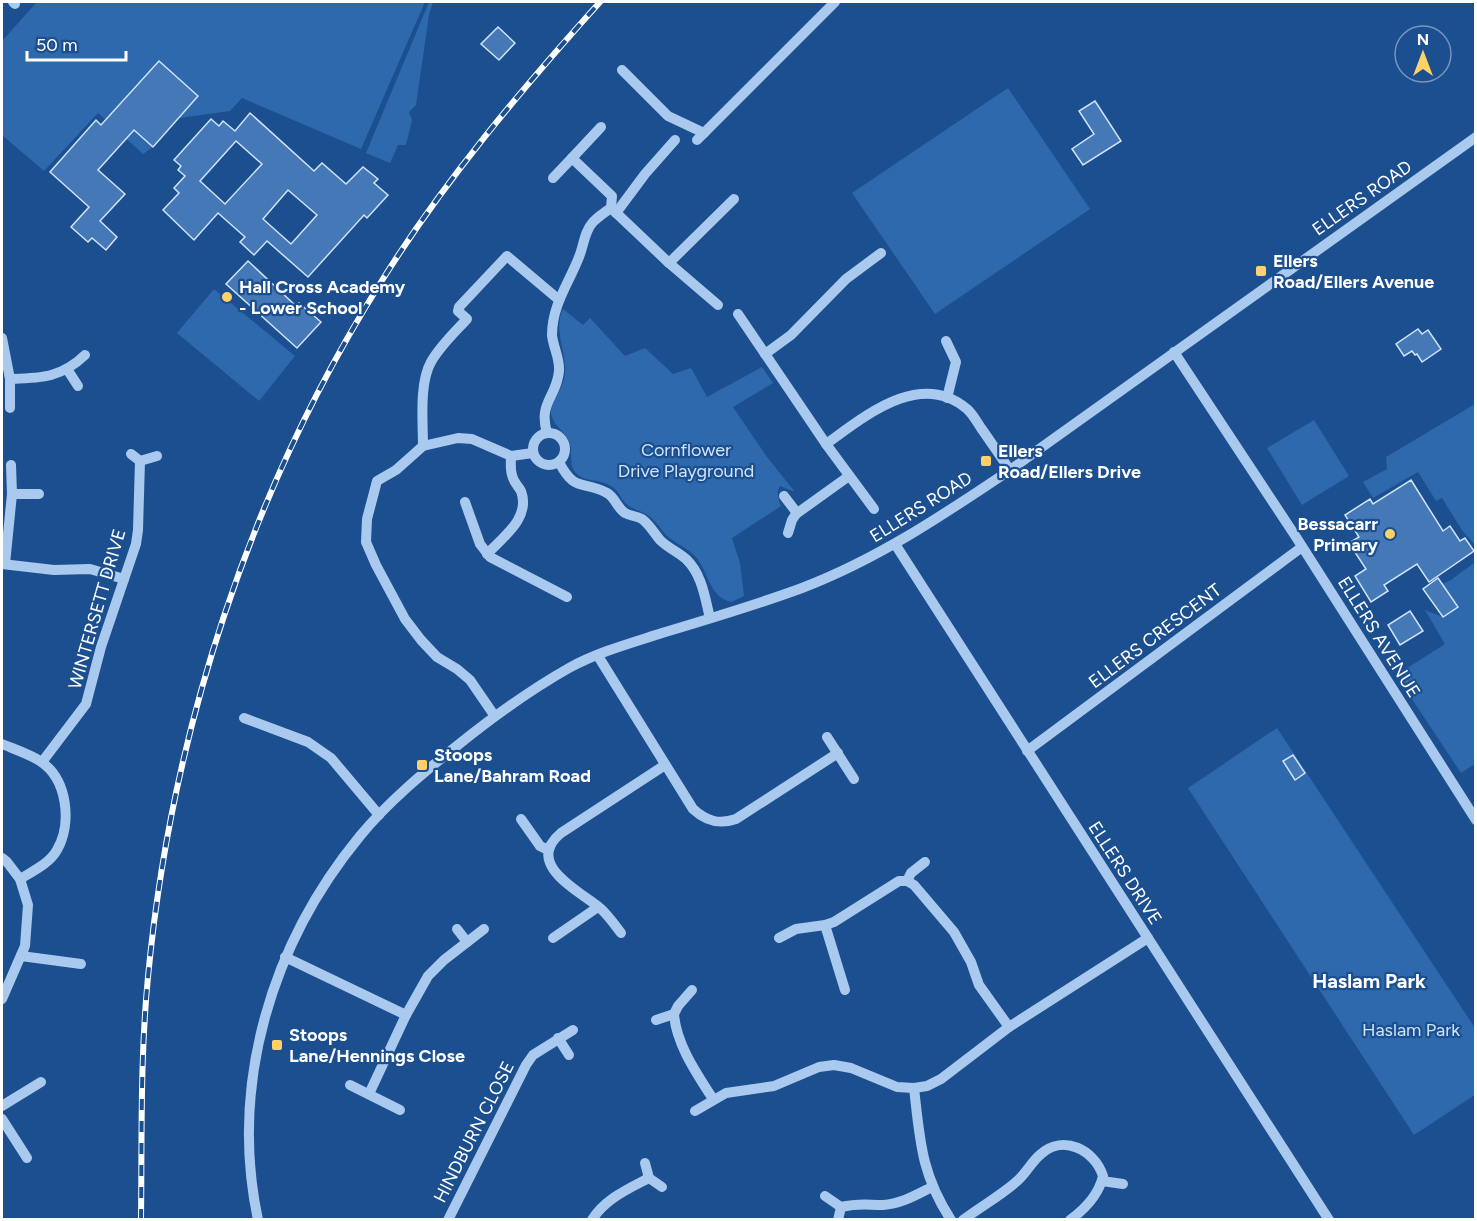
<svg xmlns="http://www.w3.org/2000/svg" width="1477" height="1221" viewBox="0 0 1477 1221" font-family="Figtree,sans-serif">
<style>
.green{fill:#2e69ad}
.building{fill:#4478b7;stroke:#cfe3fa;stroke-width:1.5;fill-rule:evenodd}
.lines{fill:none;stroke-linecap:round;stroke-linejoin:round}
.minor{stroke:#a9c9ee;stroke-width:10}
.rail-casing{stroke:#fff;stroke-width:6}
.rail{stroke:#1b4f8f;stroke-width:4;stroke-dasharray:11;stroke-linecap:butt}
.poi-dot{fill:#ffd166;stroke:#1b4f8f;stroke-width:2}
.labels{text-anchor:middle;stroke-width:4.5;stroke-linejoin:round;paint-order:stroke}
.street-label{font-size:18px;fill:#fff;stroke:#1b4f8f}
.poi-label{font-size:18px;font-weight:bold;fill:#fff;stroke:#1b4f8f;text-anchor:start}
.park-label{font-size:18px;fill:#cfe3fa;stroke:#1b4f8f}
.neighbourhood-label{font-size:20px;font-weight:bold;fill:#fff;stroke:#1b4f8f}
</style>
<rect width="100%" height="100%" fill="#1b4f8f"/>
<!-- green -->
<g class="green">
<polygon points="37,2 425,2 361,149 242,98 230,111 180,118 198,96 159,61 114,111 153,147 143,154 98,113 44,171 2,135 2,41"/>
<polygon points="429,2 433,2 429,15 416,105 409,112 412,120 406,145 398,145 390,163 366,153"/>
<polygon points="1008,88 1090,209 935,314 852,193"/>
<polygon points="214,289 295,356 259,401 177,333"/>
<path d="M563,309L583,325L590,318L625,356L645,348L673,374L691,368L707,397L762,367L773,383L733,407L767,457L795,492L780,486C776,492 778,499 781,506L732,538L740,563L744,596L731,602C707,596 709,569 693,554C685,547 675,543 667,536C661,530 656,521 649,516C642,511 631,509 625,503C620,497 618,490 611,486C601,479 585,482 577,474C568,466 573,454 570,444C566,431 553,427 551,413C550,403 565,388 565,371C566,350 553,330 563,309Z"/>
<polygon points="1475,404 1475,545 1462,530 1442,498 1436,501 1418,472 1373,498 1363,482 1387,469 1386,457"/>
<polygon points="1314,420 1349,476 1302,505 1267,448"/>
<polygon points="1475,562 1475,764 1461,773 1396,675 1445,644 1425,610 1443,617 1442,584 1451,580"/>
<polygon points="1277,728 1475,1028 1475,1095 1414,1135 1188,788"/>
</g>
<!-- building -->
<g class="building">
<polygon points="498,27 515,43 499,60 481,44"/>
<polygon points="159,61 198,96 153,147 134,130 98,170 125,194 100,221 117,237 106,250 92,238 88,242 71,227 89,207 50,172 96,120 101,125"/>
<polygon points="1095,101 1121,141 1083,165 1072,149 1094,134 1079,111"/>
<path d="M250,113L314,171L322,163L346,184L363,167L378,179L374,183L388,195L367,218L364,215L308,277L267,241L254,255L240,242L245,237L218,213L194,240L163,210L179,193L174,188L185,176L178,170L181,166L174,160L211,119L219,126L223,121L235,131ZM236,141L262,164L225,204L200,181ZM288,190L317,215L291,244L263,219Z"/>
<polygon points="248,261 296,306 299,303 321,322 297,348 226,284"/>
<polygon points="1418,329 1422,334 1428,330 1441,349 1422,362 1417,354 1415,355 1412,351 1404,356 1396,344"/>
<polygon points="1411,480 1443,531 1450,526 1460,541 1465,538 1474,551 1429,582 1417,564 1384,585 1388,591 1371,602 1355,576 1366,569 1349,543 1359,537 1345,515 1370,499 1373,504"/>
<polygon points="1438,578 1458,607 1443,617 1423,589"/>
<polygon points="1410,611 1423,631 1400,645 1388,625"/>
<polygon points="1293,755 1305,773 1295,780 1283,761"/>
</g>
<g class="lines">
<!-- minor -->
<g class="minor">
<polyline points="13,2 15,4"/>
<polyline points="622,70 668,116 704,133"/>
<polyline points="601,127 572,158 612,196 611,208"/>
<polyline points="697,140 835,2"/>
<polyline points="553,178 572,158"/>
<polyline points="611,208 669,263 734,199"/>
<polyline points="616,213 645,174 675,140"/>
<polyline points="669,263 718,305"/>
<path d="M738,314L826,444C864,417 920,369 967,409C972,413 977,422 981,428C991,442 1000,456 1010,470"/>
<polyline points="2,338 10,379 10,408"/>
<polyline points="946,341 956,362 947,398"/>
<polyline points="1174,352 1296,537 1476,820"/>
<polyline points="765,354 791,335 846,279 881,253"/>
<polyline points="67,369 78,386"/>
<path d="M10,379C41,378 61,378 85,355"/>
<circle cx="549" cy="449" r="16"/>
<path d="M547,433C538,402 557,397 559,371C560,358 553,347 552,335C552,305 569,283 579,257C584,245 584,232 593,222C598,217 605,212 611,208"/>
<polyline points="826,444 874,509"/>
<path d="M423,446C423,422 419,383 431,362C440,346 454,333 467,319L458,311L459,307L507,256L558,299"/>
<polyline points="140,461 157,456"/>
<path d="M559,462C575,493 582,480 607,493C615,497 617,508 625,513C630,516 637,516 642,519C650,525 654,533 660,540C668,548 678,552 686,559C702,574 705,598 710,618"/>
<polyline points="12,494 39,494"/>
<polyline points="784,496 797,513"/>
<polyline points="465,502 480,544 490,557 567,597"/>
<polyline points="788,533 792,520 796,514 849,476"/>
<polyline points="895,544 1329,1220"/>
<path d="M487,554C503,537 531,518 521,491C518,486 513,481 512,475C510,469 511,462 511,456"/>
<polyline points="2,564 54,570 90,569 124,579"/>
<polyline points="5,564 12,494 11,465"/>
<path d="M598,656L693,809C706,821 719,825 736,819L838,753"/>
<polyline points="494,715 470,680 457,669 437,657 421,640 405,619 376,565 366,542 367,519 377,481 396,470 423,446 458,438 472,439 511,456 533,453"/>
<polyline points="244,718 308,742 331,758 379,815"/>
<polyline points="827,737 854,779"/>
<path d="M2,744C14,749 29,754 40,761C68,779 72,824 57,850C49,864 33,871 20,879"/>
<polyline points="1027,751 1302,547"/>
<polyline points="42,762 86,704 101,647 136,544 138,530 140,461 131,454"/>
<polyline points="521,819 540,846 548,850"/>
<polyline points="2,858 7,862 20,879 28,905 25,946 2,999"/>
<polyline points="907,881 911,873 925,862"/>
<polyline points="825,925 845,990"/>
<polyline points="457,929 467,942"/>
<path d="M621,933C614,924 608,915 600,908C578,890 524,864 561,833L665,765"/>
<polyline points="553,938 598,907"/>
<polyline points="779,938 796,929 825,925 834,922 899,881 907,881 914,885 954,932 971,962 979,985 1009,1027"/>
<polyline points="21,956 81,964"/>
<polyline points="285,957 406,1015"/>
<polyline points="674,1014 678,1006 692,990"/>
<path d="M656,1020L674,1014C676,1044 697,1074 713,1099"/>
<polyline points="558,1038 569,1055"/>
<polyline points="350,1085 400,1110"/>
<path d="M914,1088C920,1140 921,1174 951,1220"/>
<polyline points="369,1094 406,1015 428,976 444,960 484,929"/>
<polyline points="2,1106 41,1082"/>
<polyline points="695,1111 726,1093 774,1086 819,1067 834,1065 851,1068 897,1087 914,1088 927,1086 941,1079 1009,1027 1148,938"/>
<polyline points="2,1119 27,1158"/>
<polyline points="645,1163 649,1178 662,1187"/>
<polyline points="1102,1181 1123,1184"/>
<polyline points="825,1196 841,1207 838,1220"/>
<path d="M841,1207C859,1203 866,1205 883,1205C901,1204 916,1195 932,1187"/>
<path d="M258,1220C229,1083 272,943 360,836C388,802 424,772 458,745C493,717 530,690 569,668C598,652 631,643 662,633C709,619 756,605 802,588C878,559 943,515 1010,470L1476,137"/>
<polyline points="448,1220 526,1065 533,1055 573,1030"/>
<path d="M592,1220C605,1199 628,1189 649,1178"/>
<path d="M963,1220C980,1207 1000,1196 1016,1182C1026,1174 1031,1162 1041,1154C1063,1134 1095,1150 1103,1176C1099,1194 1085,1209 1070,1220"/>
</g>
<defs>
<path id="rail" d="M141,1220C142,1139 140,1058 148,977C171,733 250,490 381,282C444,181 521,90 600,2"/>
</defs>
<!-- rail casing -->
<use href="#rail" class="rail-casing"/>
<!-- rail -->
<use href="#rail" class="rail"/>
</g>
<!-- markers -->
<g class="poi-dot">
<rect x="1255" y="265" width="12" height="12" rx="3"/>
<circle cx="227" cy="297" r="6"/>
<rect x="980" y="455" width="12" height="12" rx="3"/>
<circle cx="1390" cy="534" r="6"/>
<rect x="416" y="759" width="12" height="12" rx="3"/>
<rect x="271" y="1039" width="12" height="12" rx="3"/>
</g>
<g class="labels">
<!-- street labels -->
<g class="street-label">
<text transform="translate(1362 198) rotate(-35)" y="6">ELLERS ROAD</text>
<text transform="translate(921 507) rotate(-32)" y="6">ELLERS ROAD</text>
<text transform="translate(97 609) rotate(-74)" y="6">WINTERSETT DRIVE</text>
<text transform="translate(1155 636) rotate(-37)" y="6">ELLERS CRESCENT</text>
<text transform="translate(1379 637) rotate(58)" y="6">ELLERS AVENUE</text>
<text transform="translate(1125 873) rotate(57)" y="6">ELLERS DRIVE</text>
<text transform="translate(474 1132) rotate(-63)" y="6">HINDBURN CLOSE</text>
</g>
<!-- poi labels -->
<g class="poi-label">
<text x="1273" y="267">Ellers<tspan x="1273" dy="21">Road/Ellers Avenue</tspan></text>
<text x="239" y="293">Hall Cross Academy<tspan x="239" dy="21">- Lower School</tspan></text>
<text x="998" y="457">Ellers<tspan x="998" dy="21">Road/Ellers Drive</tspan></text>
<text x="1378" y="530" text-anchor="end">Bessacarr<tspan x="1378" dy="21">Primary</tspan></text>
<text x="434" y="761">Stoops<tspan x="434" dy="21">Lane/Bahram Road</tspan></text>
<text x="289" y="1041">Stoops<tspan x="289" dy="21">Lane/Hennings Close</tspan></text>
</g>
<!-- park labels -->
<g class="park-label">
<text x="686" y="456">Cornflower<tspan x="686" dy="21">Drive Playground</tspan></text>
<text x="1411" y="1036">Haslam Park</text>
</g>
<!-- neighbourhood labels -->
<g class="neighbourhood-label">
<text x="1369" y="988">Haslam Park</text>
</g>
</g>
<!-- border -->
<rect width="1477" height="1221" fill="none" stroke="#ffffff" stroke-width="6"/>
<!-- north arrow -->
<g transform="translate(1423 54)"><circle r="28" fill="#1b4f8f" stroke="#7695bc" stroke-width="1.5"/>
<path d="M0-4.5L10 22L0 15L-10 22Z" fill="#ffd166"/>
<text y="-9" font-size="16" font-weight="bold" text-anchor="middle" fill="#ffffff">N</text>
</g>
<!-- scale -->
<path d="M27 51v9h99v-9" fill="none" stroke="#ffffff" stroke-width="3"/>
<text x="36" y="51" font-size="18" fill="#ffffff" stroke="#1b4f8f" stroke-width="4.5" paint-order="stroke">50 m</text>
</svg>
